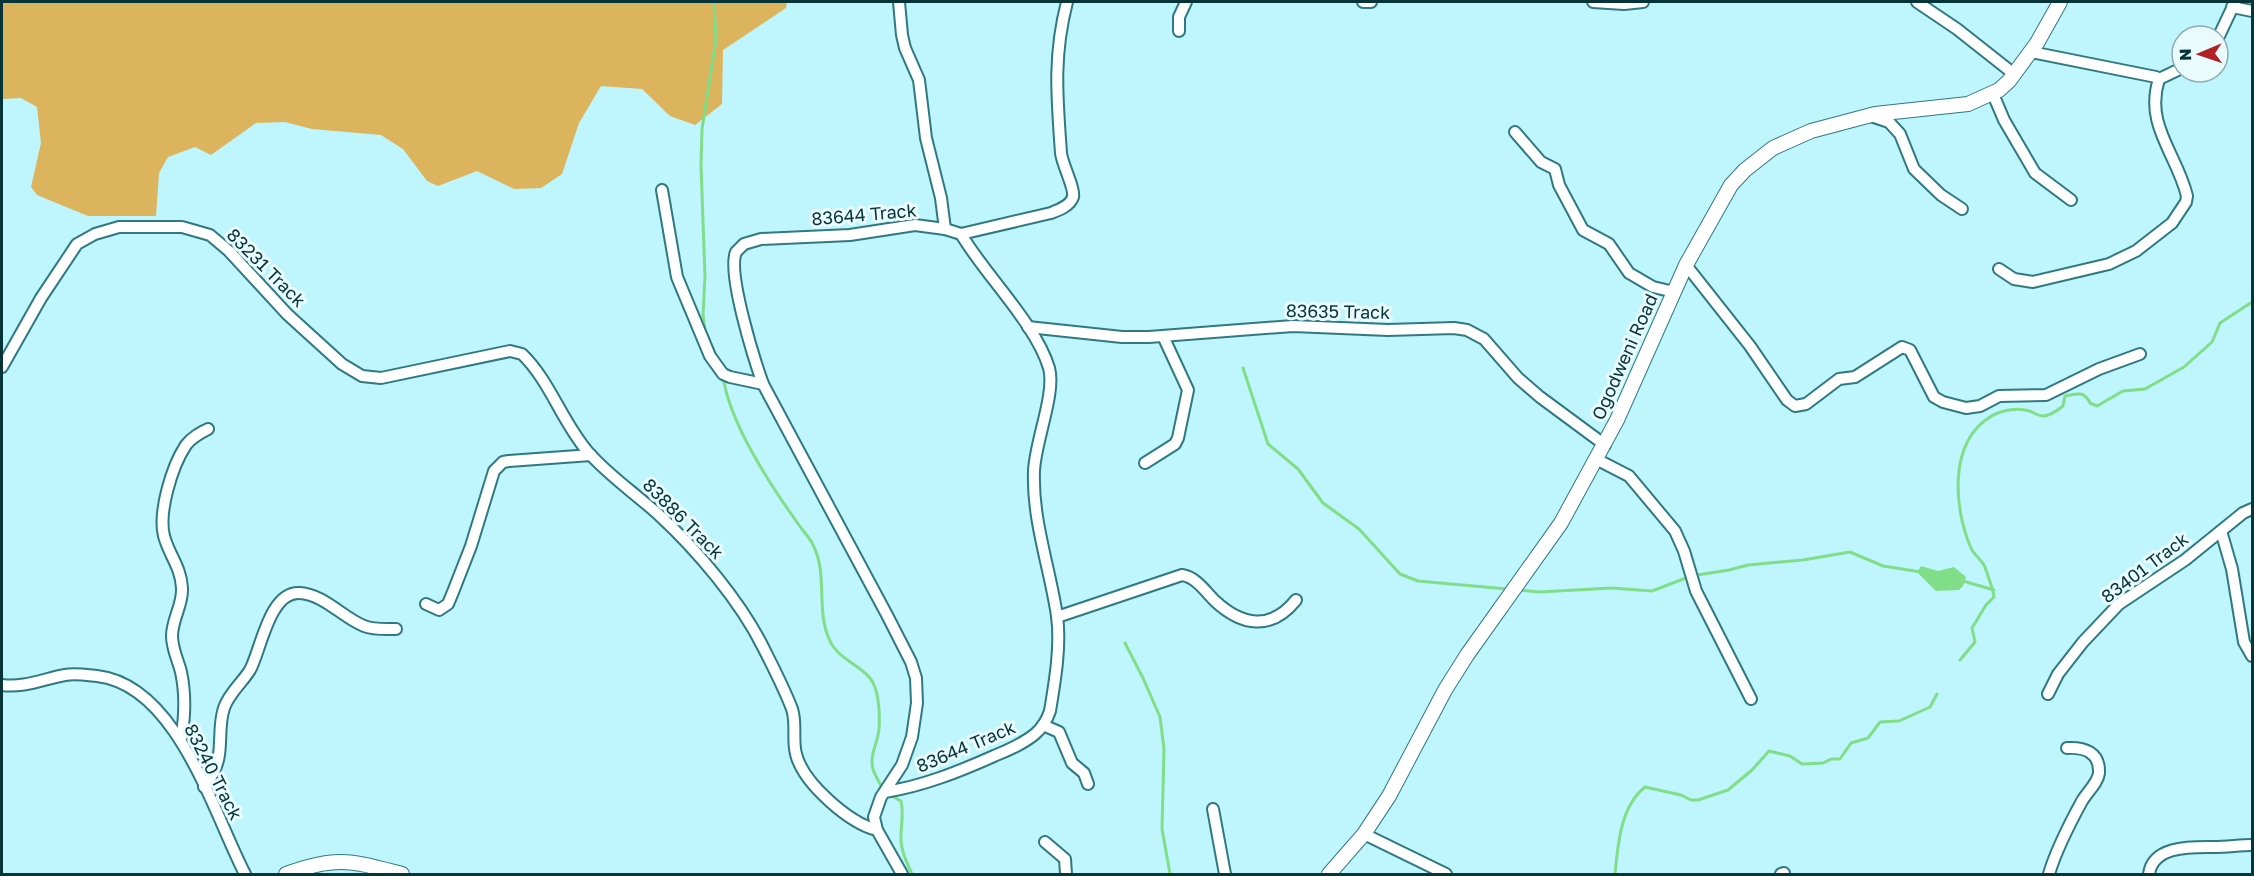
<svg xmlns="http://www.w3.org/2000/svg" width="2254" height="876" viewBox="0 0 2254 876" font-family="'Golos Text',sans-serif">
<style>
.green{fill:#dbb45d}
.water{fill:#80de88}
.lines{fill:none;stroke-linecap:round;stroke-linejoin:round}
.stream{stroke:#80de88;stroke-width:3}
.minor-casing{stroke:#2e7982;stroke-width:14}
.tertiary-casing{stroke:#2e7982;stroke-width:16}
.minor{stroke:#fff;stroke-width:10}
.tertiary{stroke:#fff;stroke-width:14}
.labels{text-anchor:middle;stroke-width:6;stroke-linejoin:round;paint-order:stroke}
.street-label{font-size:18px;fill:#073438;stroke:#eafbfd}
</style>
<rect width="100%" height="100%" fill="#bff5fc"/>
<!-- green -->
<polygon class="green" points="2,2 787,2 786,8 723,50 722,104 695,125 670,116 642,89 601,86 579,123 562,174 541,188 514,189 477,171 438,186 427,181 403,149 381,135 312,129 285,122 256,123 211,155 195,147 168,157 159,173 156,216 88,216 37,195 31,187 41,143 37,107 21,98 2,99"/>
<!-- water -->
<polygon class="water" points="1921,566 1938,571 1954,567 1966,577 1963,586 1959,590 1936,591 1919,574 1918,571"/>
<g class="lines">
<!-- stream -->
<g class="stream">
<polyline points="714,2 716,39 702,129 701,165 705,277 703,315 705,330 716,356"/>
<polyline points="1243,368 1268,444 1298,469 1323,503 1359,529 1400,574 1418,581 1507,589"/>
<path d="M723,376C729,423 771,486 799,525C803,531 809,537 812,543C829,573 815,611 830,641C839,661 867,667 874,685C879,696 880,717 879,729C878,743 869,755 873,769C875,776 880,783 883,790"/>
<polyline points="1963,581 1994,590"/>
<polyline points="1520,590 1539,592 1612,588 1652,591 1691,576 1729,570 1748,565 1803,560 1850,552 1883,566 1921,572"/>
<polyline points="1125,643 1143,678 1160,717 1164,749 1162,829 1170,874"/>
<path d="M1960,660L1975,642L1972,628L1986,605L1994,597C1994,592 1987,573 1985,567C1982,560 1974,555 1971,548C1954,509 1948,443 1990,417C1999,411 2014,408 2025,410C2031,410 2037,416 2043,416C2050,416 2058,410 2063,406L2065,396C2077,394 2084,390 2090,403L2097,406L2123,391L2145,389L2184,367L2212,342L2220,323L2252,302"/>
<path d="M888,794L901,801C904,814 901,824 901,836C900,849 907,863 912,874"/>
<path d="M1615,874C1618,845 1620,807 1645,787L1681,795L1691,800H1698L1728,790L1752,770L1769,751L1790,756L1802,764L1823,763L1831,759H1840L1851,743L1868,738L1880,722L1899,721L1930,707L1937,694"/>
</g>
<defs>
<g id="minor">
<polyline points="899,2 902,35 905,48 919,80 926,138 941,198 945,229"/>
<polyline points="1363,2 1371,2"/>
<polyline points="1593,2 1624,4 1643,2"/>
<polyline points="1917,2 1957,29 2014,74"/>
<polyline points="2232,7 2252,11"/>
<polyline points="1179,31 1179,17 1186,2"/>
<polyline points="2218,38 2235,2"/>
<polyline points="2159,79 2182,68"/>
<polyline points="1993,94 2004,120 2035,173 2071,200"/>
<polyline points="1871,116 1889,122 1900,134 1914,169 1941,195 1962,209"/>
<polyline points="1515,132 1541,162 1555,169 1559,185 1583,230 1609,244 1629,273 1653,287 1674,292"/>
<polyline points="662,190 677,277 710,356 723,374 730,377 763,384"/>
<path d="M961,234L1051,213C1059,210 1070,206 1073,197C1075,188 1062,164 1061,153C1057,97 1053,56 1067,2"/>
<polyline points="1686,265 1750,346 1787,400 1795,406 1806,404 1839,379 1855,377 1902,347 1910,350 1934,397 1943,402 1966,408 1980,406 1999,396 2046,395 2099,369 2140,354"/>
<path d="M1999,269L2014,279L2033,282L2109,264L2136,251L2172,223L2186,202L2187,196C2177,154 2144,125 2159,79L2156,77L2031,52"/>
<polyline points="1028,327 1122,337 1149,337 1293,326 1388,330 1454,328 1467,330 1484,339 1518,378 1540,397 1605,445"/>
<path d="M2,367L41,298L77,244L95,234L119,227H182L210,235L229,251L287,314L342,364L362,376L381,378L510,351L522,354C550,381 562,422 588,452C609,476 636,494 659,515C697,550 740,601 763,647C773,667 784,688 792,709C797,724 792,739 796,754C803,783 849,823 877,830"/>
<polyline points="1596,459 1629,476 1675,531 1684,551 1696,591 1751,699"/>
<polyline points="1145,463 1175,444 1178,438 1188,390 1163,336"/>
<polyline points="2221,531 2232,569 2244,642 2252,656"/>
<polyline points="426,604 439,610 448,604 453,592 471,546 494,471 503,462 509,461 591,455"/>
<path d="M1057,617L1182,575C1196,577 1205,591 1215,601C1242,626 1271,631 1296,600"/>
<path d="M2,685C24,688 43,679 65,675C75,673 87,675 97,676C177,685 213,812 245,874"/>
<polyline points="2048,694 2058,674 2083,642 2119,604 2185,560 2243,513 2252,509"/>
<polyline points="1043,725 1059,732 1072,763 1084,773 1088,784"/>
<path d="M181,740C185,717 186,695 181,672C178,660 172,649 172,636C172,619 183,605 182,588C181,567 169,555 164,536C158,512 172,466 186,445C192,437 200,433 208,429"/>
<path d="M204,787C207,782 212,777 214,771C224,752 217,728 224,708C229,693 242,683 250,670C261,650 269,592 299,593C324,594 343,618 364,626C374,630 386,629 396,629"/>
<path d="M885,792C923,786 958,772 994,756C1008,750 1023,744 1035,734C1042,728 1047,720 1050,711C1055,681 1061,646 1057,616C1050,568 1032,520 1034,471C1035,442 1056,393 1049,368C1036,324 985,275 961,234L945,229L915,225L850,235L761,239L744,244L736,252C727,273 754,359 763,384L887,615L911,662L916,678L917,703L912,737L902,765L881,797L874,817L877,830L902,874"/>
<polyline points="1213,809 1225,874"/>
<polyline points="1364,834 1446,874"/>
<polyline points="1045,842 1065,859 1066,874"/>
<polyline points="1781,874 1784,873"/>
<path d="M2049,874C2056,850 2070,823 2082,801C2087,792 2098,783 2099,773C2100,752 2084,747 2067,748"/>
<path d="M2149,874C2153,845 2192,847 2214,847C2227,847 2240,845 2252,845"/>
</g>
<g id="tertiary">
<path d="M286,874C337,855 352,861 402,874"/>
<polyline points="1329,874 1364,834 1389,796 1445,690 1467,655 1561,523 1617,420 1686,265 1731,185 1745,170 1773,148 1811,131 1875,114 1968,104 1999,90 2009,81 2037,43 2060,2"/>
</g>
</defs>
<!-- minor casing -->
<use href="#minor" class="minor-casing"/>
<!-- tertiary casing -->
<use href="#tertiary" class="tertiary-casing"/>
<!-- minor -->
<use href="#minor" class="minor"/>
<!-- tertiary -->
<use href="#tertiary" class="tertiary"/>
</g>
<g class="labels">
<!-- street labels -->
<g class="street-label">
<text transform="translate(864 215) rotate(-5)" y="6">83644 Track</text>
<text transform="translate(266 268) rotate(45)" y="6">83231 Track</text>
<text transform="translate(1338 312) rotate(1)" y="6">83635 Track</text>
<text transform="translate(1625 357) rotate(-66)" y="6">Ogodweni Road</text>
<text transform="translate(683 519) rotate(45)" y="6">83886 Track</text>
<text transform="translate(2145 568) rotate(-37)" y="6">83401 Track</text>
<text transform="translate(966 747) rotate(-23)" y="6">83644 Track</text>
<text transform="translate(213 772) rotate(63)" y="6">83240 Track</text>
</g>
</g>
<!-- border -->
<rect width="2254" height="876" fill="none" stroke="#073438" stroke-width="6"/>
<!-- north arrow -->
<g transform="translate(2200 54) rotate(268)"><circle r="28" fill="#eafbfd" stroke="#8fabae" stroke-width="1.5"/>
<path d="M0-4.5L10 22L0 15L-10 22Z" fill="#b22125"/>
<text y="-9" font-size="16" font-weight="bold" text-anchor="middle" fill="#073438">N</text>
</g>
</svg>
